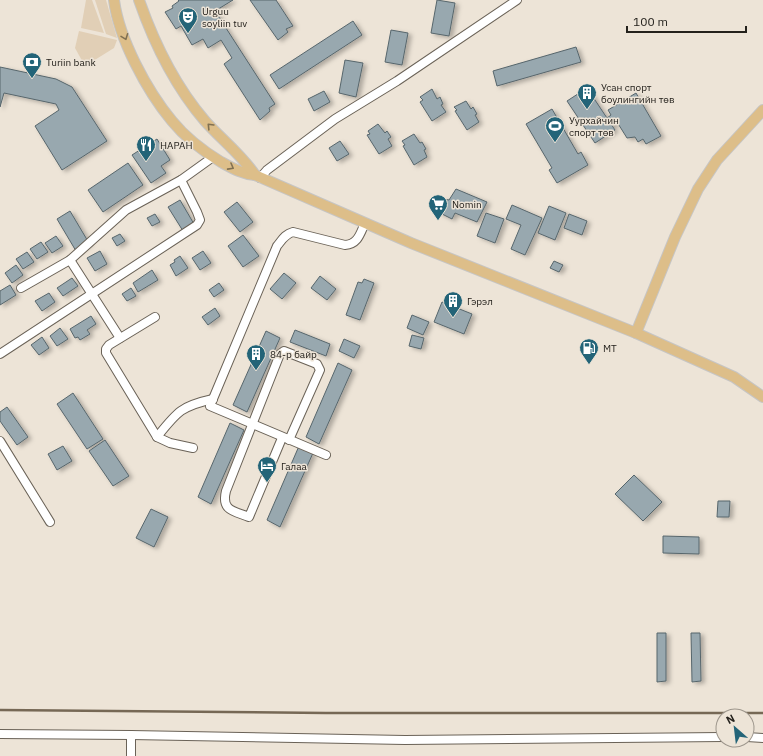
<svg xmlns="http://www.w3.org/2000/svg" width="763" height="756" viewBox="0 0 763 756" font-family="'IBM Plex Sans',sans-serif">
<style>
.green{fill:#e1cfb6}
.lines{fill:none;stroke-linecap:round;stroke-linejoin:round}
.stream{stroke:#766855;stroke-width:2.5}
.building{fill:#98a8af;stroke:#57666c;filter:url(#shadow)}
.minor-casing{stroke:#6a6257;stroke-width:10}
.major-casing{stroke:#c6c5c4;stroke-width:12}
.minor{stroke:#fff;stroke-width:8}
.major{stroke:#ddbe89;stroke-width:10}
.oneway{stroke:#807052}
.labels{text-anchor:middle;stroke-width:3;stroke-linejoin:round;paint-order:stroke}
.poi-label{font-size:10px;fill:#24211c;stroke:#ede4d7;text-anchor:start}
</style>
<defs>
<filter id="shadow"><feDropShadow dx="3.5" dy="2" stdDeviation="2" flood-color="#0004"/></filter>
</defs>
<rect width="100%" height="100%" fill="#ede4d7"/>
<!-- green -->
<g class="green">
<polygon points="86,0 92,0 104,33 81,28"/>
<polygon points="95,0 106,0 117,38 106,34"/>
<polygon points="79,31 117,40 114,48 85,66 75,48"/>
</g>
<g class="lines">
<!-- stream -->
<polyline class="stream" points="0,710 326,713 763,713"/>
</g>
<!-- building -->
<g class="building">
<polygon points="178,0 233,0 215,11 275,104 269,108 270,111 260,120 224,64 232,58 221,40 208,48 203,39 192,45 181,26 176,29 165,12 173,8 172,6 179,1"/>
<polygon points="250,0 276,0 293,26 286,29 288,32 278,40"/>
<polygon points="437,0 455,3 449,36 431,33"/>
<polygon points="353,21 362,35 279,89 270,75"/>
<polygon points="391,30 408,33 402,65 385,62"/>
<polygon points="576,47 581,62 497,86 493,71"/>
<polygon points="345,60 363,63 356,97 339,93"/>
<polygon points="0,67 56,79 72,87 107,141 62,170 35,126 59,110 56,104 4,93 0,107"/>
<polygon points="587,88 615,130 595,143 567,101"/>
<polygon points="432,89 437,99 440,97 443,104 441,105 446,112 432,121 420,102 423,100 420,97"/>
<polygon points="324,91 330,102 314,111 308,99"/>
<polygon points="636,93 661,136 646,144 643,139 638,142 635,137 627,138 617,122 611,125 607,118 611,115 608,110"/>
<polygon points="466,101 471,109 473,107 477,114 475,115 479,122 467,130 455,111 457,110 454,107"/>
<polygon points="552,109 578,154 581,152 588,165 557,183 549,170 552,168 526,124"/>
<polygon points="378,124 385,133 387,131 391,137 388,139 392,146 379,154 367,135 370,134 368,131"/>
<polygon points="414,134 420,143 422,142 426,149 424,150 427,157 414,165 403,146 405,145 402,141"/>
<polygon points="157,139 170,160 161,166 166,173 151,183 132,155"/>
<polygon points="340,141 349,154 337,161 329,148"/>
<polygon points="128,163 143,185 103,212 88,190"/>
<polygon points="456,189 487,202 477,222 455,213 452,219 438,212 443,199 449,200"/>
<polygon points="180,200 194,224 183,231 168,207"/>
<polygon points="237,202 253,222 240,232 224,212"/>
<polygon points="512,205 542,218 525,255 511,249 521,225 506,219"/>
<polygon points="549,206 566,213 555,240 538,233"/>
<polygon points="70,211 89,243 76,251 57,219"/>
<polygon points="486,213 504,219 495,243 477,236"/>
<polygon points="155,214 160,222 152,226 147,218"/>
<polygon points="569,214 587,221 582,235 564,228"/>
<polygon points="120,234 125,241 117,246 112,238"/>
<polygon points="243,235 259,256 243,267 228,246"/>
<polygon points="56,236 63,246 52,253 45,243"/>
<polygon points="41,242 48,252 37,259 30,249"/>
<polygon points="100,251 107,264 95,271 87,258"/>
<polygon points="203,251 211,263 200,270 192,258"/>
<polygon points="27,252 34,262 23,269 16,259"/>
<polygon points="180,256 188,268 176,276 170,265 175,262 174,260"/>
<polygon points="554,261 563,265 559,272 550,268"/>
<polygon points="16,265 23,275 12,283 5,273"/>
<polygon points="152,270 158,280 138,292 133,283"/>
<polygon points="284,273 296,283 282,299 270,289"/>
<polygon points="320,276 336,289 327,300 311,288"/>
<polygon points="72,278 78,286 63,296 57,288"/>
<polygon points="364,279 374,283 360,320 346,315 358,282 362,283"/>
<polygon points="219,283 224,290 214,297 209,290"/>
<polygon points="10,285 16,295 0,305 0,291"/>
<polygon points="131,288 136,296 127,301 122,294"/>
<polygon points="49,293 55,302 42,311 35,301"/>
<polygon points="442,302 472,314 464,334 434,322"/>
<polygon points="215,308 220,316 208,325 202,317"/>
<polygon points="412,315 429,322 423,335 407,328"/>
<polygon points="91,316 96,324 87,330 90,334 80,340 78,337 75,338 70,329"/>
<polygon points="60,328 68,339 57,346 50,336"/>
<polygon points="295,330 330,344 326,356 290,342"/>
<polygon points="266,331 280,338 247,412 233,405"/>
<polygon points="412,335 424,338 421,349 409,346"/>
<polygon points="42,337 49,348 39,355 31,345"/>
<polygon points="344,339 360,346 354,358 339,351"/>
<polygon points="338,363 352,370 319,444 306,437"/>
<polygon points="73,393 103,439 87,449 57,404"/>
<polygon points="7,407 28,437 17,445 0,421 0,412"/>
<polygon points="230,423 244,430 211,504 198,497"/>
<polygon points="105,440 129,476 113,486 89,451"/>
<polygon points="63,446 72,461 57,470 48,454"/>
<polygon points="299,446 313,453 280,527 267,520"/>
<polygon points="634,475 662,502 643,521 615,494"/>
<polygon points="718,501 730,501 729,517 717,517"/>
<polygon points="151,509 168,517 154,547 136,538"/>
<polygon points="663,536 699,537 699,554 663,553"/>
<polygon points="657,633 666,633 666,681 657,682"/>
<polygon points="691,633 700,633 701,681 692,682"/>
</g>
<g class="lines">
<defs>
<g id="minor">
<polyline points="260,178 267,170 335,119 397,81 517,0"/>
<polyline points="70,260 120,338"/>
<polyline points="21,288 70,260 126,210 181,180 213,157"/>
<polyline points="155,317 109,345 106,349 106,353 157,437 170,443 193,448"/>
<polyline points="0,354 197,225 200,220 197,212 181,180"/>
<path d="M157,437C177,412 181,406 213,399"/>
<path d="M282,438L249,517C234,511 221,511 226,491L280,354L284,351L317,364L320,370L289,440"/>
<polyline points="0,441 50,522"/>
<path d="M326,455L210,406L277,246C282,240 285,234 293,232L345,245C358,244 360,234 365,223"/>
<polyline points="0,734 131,735 405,740 723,737"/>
<polyline points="747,737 763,738"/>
<polyline points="131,756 131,735"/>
</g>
<g id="major">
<path d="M114,0C119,39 147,91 172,121C185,137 203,151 221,162C232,168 242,174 255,175L411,243L636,333L734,377L763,397"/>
<path d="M139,0C154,43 175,86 205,121C221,139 241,154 255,175"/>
<polyline points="636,333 675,237 698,189 717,160 763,110"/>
</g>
</defs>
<!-- minor casing -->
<use href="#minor" class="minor-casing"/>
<!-- major casing -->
<use href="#major" class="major-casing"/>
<!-- minor -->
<use href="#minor" class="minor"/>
<!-- major -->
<use href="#major" class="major"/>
</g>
<!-- one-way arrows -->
<defs><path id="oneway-chevron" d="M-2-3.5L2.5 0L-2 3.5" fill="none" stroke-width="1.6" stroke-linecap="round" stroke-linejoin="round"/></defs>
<g class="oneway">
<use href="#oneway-chevron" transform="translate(125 37) rotate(69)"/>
<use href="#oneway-chevron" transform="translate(210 126) rotate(-134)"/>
<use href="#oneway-chevron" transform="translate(231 167) rotate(29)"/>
</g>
<!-- icons -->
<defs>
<symbol id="theatre-pin" viewBox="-11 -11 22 30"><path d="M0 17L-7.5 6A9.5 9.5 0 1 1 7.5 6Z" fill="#236478" stroke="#ede4d7"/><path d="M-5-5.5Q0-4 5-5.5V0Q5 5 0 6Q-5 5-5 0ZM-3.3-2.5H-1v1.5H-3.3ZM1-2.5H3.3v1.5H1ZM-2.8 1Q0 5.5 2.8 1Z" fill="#fff"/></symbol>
<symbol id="bank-pin" viewBox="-11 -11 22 30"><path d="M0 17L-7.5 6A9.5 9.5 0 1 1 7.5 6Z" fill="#236478" stroke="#ede4d7"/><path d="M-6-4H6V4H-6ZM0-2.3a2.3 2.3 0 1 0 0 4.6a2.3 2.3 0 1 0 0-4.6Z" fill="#fff"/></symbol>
<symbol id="building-pin" viewBox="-11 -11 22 30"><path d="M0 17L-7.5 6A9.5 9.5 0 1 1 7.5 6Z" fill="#236478" stroke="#ede4d7"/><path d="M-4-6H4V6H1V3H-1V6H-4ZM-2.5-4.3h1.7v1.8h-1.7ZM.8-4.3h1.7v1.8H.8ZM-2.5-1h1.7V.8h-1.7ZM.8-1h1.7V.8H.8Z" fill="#fff"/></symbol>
<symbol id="stadium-pin" viewBox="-11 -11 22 30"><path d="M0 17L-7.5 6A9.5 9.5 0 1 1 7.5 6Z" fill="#236478" stroke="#ede4d7"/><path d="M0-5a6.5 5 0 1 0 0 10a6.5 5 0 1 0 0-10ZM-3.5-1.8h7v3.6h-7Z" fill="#fff"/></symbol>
<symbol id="restaurant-pin" viewBox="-11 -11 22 30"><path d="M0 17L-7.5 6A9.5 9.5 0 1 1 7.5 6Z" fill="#236478" stroke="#ede4d7"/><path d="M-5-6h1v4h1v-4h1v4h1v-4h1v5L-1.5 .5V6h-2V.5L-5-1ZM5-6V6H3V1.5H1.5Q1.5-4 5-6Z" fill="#fff"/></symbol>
<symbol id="supermarket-pin" viewBox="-11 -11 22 30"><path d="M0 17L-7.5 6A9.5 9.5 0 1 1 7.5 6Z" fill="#236478" stroke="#ede4d7"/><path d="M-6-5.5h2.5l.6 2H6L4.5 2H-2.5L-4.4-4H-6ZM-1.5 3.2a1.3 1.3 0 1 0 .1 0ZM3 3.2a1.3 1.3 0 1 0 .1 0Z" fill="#fff"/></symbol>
<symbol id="fuel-pin" viewBox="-11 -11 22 30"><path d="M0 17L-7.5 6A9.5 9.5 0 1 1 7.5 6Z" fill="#236478" stroke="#ede4d7"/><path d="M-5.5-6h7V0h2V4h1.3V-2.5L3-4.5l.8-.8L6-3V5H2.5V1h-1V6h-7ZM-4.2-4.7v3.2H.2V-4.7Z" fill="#fff"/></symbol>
<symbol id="hotel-pin" viewBox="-11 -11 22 30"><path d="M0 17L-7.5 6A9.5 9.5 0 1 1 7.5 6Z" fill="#236478" stroke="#ede4d7"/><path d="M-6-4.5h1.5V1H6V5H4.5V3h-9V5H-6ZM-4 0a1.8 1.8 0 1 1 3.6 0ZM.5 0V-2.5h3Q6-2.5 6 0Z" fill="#fff"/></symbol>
</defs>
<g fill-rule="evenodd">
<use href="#theatre-pin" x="177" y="6" width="22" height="30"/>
<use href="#bank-pin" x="21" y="51" width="22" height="30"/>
<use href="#building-pin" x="576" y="82" width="22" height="30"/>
<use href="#stadium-pin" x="544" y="115" width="22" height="30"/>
<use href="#restaurant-pin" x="135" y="134" width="22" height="30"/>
<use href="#supermarket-pin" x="427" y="193" width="22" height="30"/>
<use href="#building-pin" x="442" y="290" width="22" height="30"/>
<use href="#fuel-pin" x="578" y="337" width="22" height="30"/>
<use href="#building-pin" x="245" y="343" width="22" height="30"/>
<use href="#hotel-pin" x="256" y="455" width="22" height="30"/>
</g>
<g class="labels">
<!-- poi labels -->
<g class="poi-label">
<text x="202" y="15">Urguu<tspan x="202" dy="12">soyliin tuv</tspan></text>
<text x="46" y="66">Turiin bank</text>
<text x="601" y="91">Усан спорт<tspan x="601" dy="12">боулингийн төв</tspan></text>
<text x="569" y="124">Уурхайчин<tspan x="569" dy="12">спорт төв</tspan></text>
<text x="160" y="149">НАРАН</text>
<text x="452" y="208">Nomin</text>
<text x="467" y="305">Гэрэл</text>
<text x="603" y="352">МТ</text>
<text x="270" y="358">84-р байр</text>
<text x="281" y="470">Галаа</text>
</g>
</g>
<!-- north arrow -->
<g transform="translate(735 728) rotate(332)"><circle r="19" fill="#ede4d7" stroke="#9d968c"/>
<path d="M0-3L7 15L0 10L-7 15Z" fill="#236478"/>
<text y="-6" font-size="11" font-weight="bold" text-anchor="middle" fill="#24211c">N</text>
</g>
<!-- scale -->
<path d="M627 26v6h119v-6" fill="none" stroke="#24211c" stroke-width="2"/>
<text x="633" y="26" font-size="12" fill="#24211c" stroke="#ede4d7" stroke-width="3" paint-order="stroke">100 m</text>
</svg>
